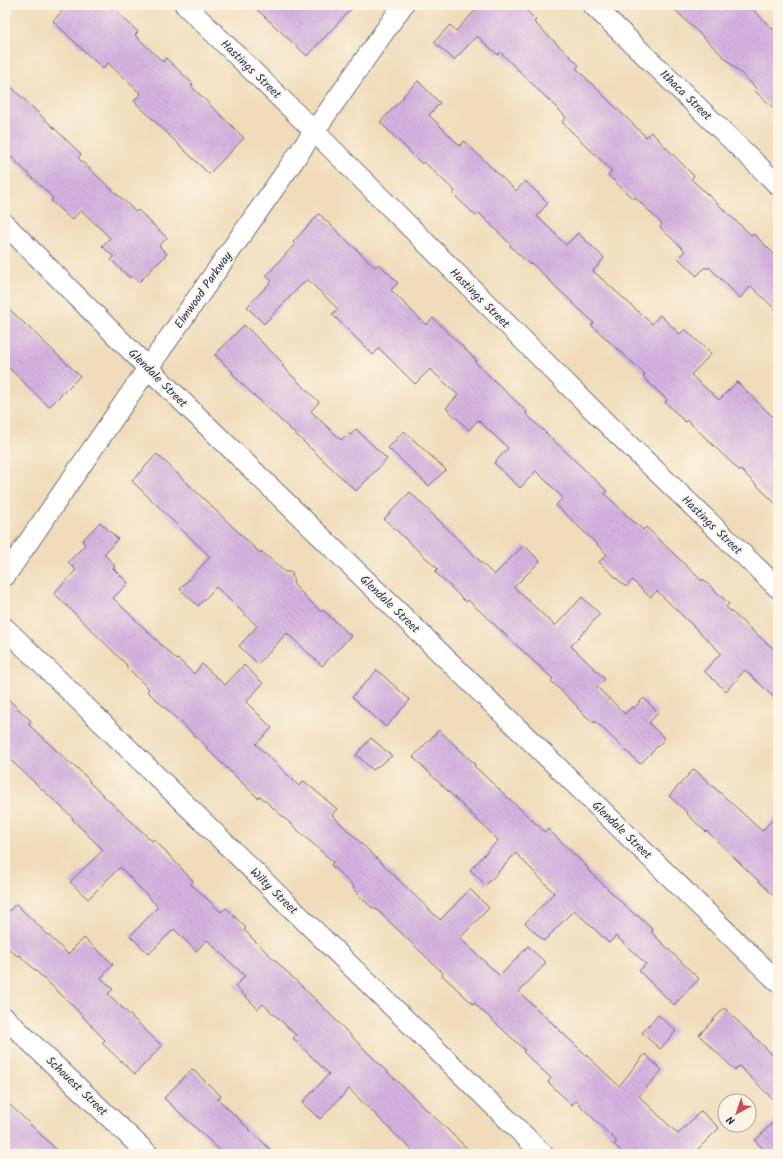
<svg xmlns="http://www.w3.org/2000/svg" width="783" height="1159" viewBox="0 0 783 1159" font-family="Kalam,sans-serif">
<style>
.building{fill:url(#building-back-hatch)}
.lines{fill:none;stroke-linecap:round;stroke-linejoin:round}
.street-casing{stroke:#666c7e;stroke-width:22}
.street{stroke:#fff;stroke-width:20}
.labels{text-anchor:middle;stroke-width:3.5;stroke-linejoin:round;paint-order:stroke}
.street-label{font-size:12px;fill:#1b2f5e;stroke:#fcf5e5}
</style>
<defs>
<pattern id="building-back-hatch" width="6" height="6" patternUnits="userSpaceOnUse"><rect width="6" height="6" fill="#d5b2e0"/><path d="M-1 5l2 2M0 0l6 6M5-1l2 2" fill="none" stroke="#b699c3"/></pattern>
</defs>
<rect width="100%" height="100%" fill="#fcf5e5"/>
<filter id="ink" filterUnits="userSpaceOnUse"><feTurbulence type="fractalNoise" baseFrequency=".025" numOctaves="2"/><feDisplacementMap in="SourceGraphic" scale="8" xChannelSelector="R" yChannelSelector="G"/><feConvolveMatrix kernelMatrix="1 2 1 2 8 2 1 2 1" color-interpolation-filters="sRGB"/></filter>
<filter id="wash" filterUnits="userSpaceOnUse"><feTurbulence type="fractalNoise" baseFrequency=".012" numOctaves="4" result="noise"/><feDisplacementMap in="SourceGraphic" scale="16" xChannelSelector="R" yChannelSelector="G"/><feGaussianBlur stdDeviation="0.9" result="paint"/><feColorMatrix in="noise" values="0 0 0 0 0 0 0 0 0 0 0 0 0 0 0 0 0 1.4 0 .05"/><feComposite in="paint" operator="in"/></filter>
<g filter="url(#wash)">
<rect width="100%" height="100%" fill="#f0dcba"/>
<g id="blocks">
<!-- building -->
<g class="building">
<polygon points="68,5 110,5 138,32 135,35 163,62 166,58 193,84 191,86 244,138 209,174 134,101 141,94 108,63 103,69 53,21"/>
<polygon points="252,5 355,5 307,56"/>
<polygon points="480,5 521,5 536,20 534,22 579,65 576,68 591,83 646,137 651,132 694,176 691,179 752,236 754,234 778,258 778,312 751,286 740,298 709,267 707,269 705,267 697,276 678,258 685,251 660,227 662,224 635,197 633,199 608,175 612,171 562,122 566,117 500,52 498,55 477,36 454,60 434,42 450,25 456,31"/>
<polygon points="670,5 748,5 778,34 778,112 755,91 757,89"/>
<polygon points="5,81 81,154 78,158 136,212 138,210 167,238 159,246 167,254 139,282 132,276 130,278 111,260 114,257 102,246 110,238 81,210 72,220 51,201 53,198 5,151"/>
<polygon points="418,81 440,103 429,115 460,146 464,141 516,191 525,181 548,203 537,216 566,245 578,233 604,258 593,271 652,324 660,315 680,334 685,329 711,354 691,375 719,400 737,382 778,422 778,506 741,470 740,471 687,420 685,422 665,402 667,400 643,377 645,374 591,325 594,323 531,263 529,264 510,246 511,245 479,213 476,216 453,194 455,191 424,162 422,164 380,122 404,97 403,96"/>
<polygon points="319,214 375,267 379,264 398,283 391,290 426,325 433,318 477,361 475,362 527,412 526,414 607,491 605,494 636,524 637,524 643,530 646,527 702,581 703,579 729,604 726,607 778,653 778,701 745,670 726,691 704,671 721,653 657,591 650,597 632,580 626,587 599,562 607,554 556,505 563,498 536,471 520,488 494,463 508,448 478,420 469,430 446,408 458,395 430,369 415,384 379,348 373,355 332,314 338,309 307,279 264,324 247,307 272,281 266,276 295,244 293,242"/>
<polygon points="5,305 80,376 49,407 5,364"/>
<polygon points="244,325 284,364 282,366 319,402 311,411 341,440 348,433 351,435 356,429 387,459 356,491 240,382 232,373 233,372 215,355"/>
<polygon points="404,431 446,470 429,486 388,448"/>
<polygon points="157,454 260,553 261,551 285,572 292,572 294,585 321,612 323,610 351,636 322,666 287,633 258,664 239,646 257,626 216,587 198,606 180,589 210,557 132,481"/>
<polygon points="410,492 494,575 524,545 540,561 514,587 555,626 582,597 600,614 571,646 605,679 597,687 625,714 632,707 634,708 644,698 658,713 649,723 665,739 640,764 595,721 594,723 577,708 578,707 551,681 553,679 468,600 466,602 435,572 438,569 384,519"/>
<polygon points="100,522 118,539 104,554 115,566 113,568 128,583 113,598 177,660 178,659 194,674 202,664 225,685 244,665 263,683 246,702 272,728 256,744 299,786 304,781 337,809 332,815 440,920 470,889 489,908 460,938 500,976 528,946 546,963 519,992 619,1086 645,1054 662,1070 639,1096 678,1134 701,1111 719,1128 696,1151 699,1154 624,1154 614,1144 617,1142 576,1101 572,1105 548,1082 551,1078 523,1052 525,1050 474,1003 473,1004 442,975 443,973 374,907 372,908 353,889 354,887 331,865 333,862 260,796 258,798 206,748 207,747 147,691 149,689 126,666 127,665 54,593 76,570 68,562 85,545 82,541"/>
<polygon points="377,670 410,700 386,727 352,697"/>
<polygon points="5,696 31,721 28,724 73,766 74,765 90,781 89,782 152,841 154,839 193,881 191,884 221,912 226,908 246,928 244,930 256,942 316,1000 376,1061 473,1154 416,1154 349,1089 320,1119 302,1103 329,1074 293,1038 296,1035 263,1004 258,1009 235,986 245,976 207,940 196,951 174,929 149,954 130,936 158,907 120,867 88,899 70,882 103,850 72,819 73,818 5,755"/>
<polygon points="439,730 475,764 474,766 545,832 548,829 588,868 587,869 636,916 637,915 653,930 651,932 699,979 674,1005 639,971 646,964 616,936 609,943 574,910 544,941 525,923 554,893 516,853 486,885 470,870 498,840 413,757"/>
<polygon points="371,738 392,756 373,770 356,755"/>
<polygon points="694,769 762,831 778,814 778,900 707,831 706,832 687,814 688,813 669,796"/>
<polygon points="16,904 68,954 84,938 113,964 101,978 113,989 108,994 162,1046 135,1074 102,1043 105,1040 69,1002 19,955 17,956 5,945 5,915"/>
<polygon points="724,1008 778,1060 778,1104 739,1066 735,1070 699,1035"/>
<polygon points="658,1015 676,1031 660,1049 642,1033"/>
<polygon points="192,1069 221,1096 218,1099 275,1154 224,1154 164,1098"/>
<polygon points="5,1100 61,1154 5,1154"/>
<polygon points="778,1117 778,1154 769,1154 755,1141"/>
</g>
</g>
</g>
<g filter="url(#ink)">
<use href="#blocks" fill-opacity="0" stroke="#666c7e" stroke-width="1"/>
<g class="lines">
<defs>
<g id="street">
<polyline points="185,5 314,131 607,424 778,588"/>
<polyline points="593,5 778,185"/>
<polyline points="5,224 148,368 778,982"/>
<polyline points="5,576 148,368 403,5"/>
<polyline points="5,628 543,1154"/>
<polyline points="5,1018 148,1154"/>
</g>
</defs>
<!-- street casing -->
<use href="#street" class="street-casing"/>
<!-- street -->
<use href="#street" class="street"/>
</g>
</g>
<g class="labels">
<!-- street labels -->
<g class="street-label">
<text transform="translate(251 69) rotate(44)" y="4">Hastings Street</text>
<text transform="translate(686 95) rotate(44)" y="4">Ithaca Street</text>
<text transform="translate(203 290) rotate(-55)" y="4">Elmwood Parkway</text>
<text transform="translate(480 298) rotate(45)" y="4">Hastings Street</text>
<text transform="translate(158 378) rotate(45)" y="4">Glendale Street</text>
<text transform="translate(712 525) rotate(44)" y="4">Hastings Street</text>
<text transform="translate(390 604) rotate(44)" y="4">Glendale Street</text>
<text transform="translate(622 830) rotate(44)" y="4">Glendale Street</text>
<text transform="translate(274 891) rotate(44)" y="4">Wilty Street</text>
<text transform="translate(77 1086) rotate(44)" y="4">Schouest Street</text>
</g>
</g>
<!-- margin -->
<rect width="783" height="1159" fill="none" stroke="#fcf5e5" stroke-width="20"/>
<!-- north arrow -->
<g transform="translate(737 1113) rotate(220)"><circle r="19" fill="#fcf5e5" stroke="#a2a6af"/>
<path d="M0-3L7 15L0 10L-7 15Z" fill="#d1495b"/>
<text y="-6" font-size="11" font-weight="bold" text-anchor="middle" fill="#1b2f5e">N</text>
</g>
</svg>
